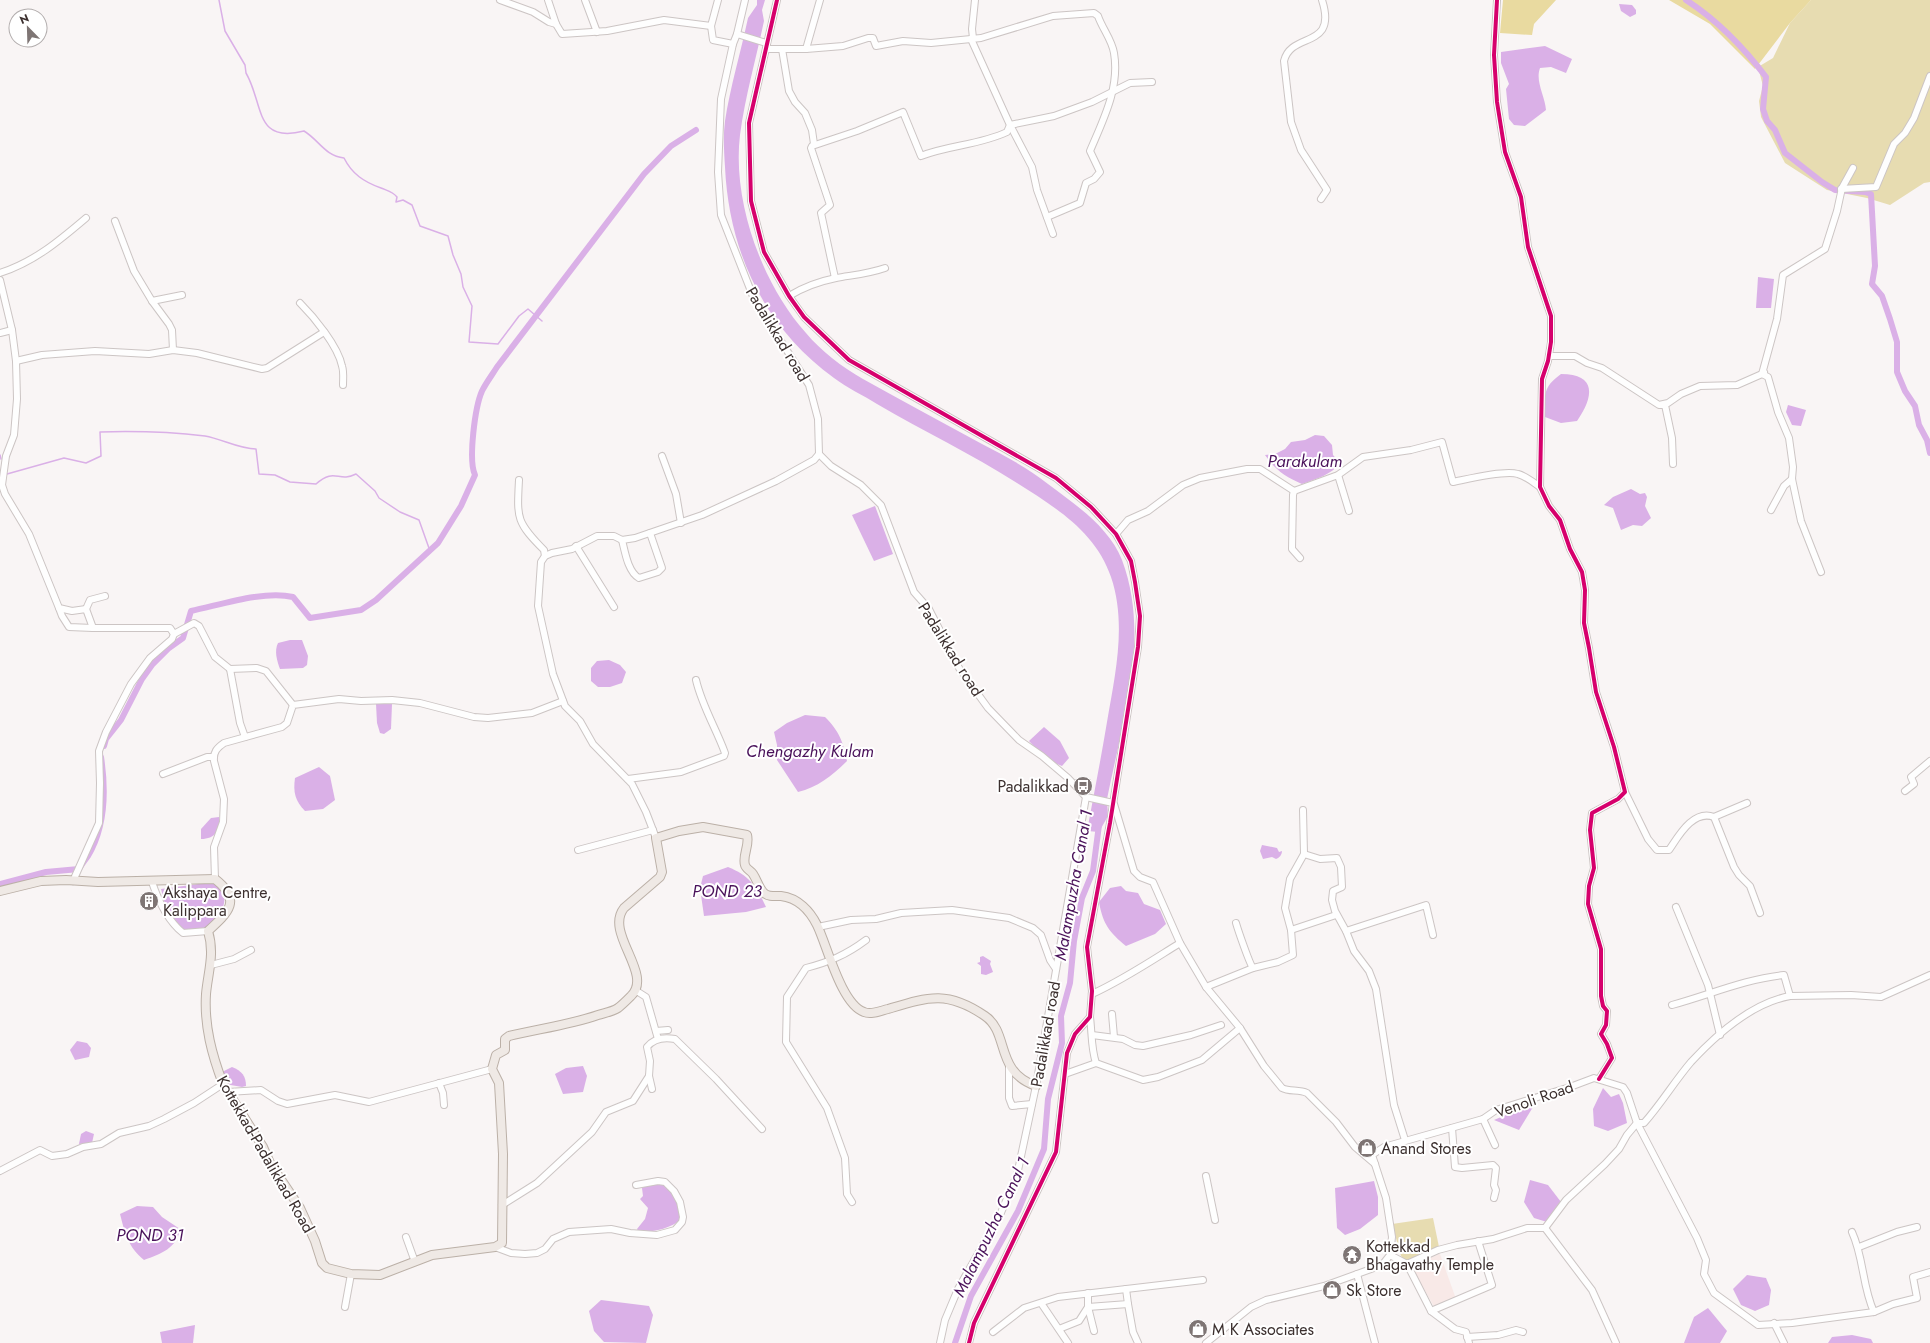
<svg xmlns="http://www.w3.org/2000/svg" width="1930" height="1343" viewBox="0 0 1930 1343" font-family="Jost,sans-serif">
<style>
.built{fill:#f8e9e7}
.green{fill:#e7dcb1}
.forest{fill:#e9daa0}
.water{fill:#dab0e7}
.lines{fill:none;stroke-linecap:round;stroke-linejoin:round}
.stream{stroke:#dab0e7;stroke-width:1.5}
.canal{stroke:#dab0e7;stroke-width:6}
.minor-casing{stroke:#ccc5c4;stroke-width:8}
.major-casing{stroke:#bbb0a7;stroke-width:10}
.minor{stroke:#fefefe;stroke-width:6}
.major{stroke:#efe9e5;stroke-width:8}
.cycleway-casing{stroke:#fff;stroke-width:6}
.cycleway{stroke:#d6006c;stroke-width:4}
.labels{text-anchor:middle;stroke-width:4;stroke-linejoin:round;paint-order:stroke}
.street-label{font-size:16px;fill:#3c302f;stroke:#fff}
.poi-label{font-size:16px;fill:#3c302f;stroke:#fff;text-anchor:start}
.water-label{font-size:17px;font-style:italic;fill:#4a125a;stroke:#fff}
</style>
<rect width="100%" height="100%" fill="#f9f5f5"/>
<!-- built -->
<polygon class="built" points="1440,1254 1456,1299 1435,1308 1410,1265"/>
<!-- green -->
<g class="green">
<polygon points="1811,0 1930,0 1930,182 1924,183 1890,205 1867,198 1827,190 1785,163 1761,117 1759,101 1763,86 1758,67 1773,58 1790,23"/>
<polygon points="1433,1218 1439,1247 1406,1261 1401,1256 1392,1224"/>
</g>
<!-- forest -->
<g class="forest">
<polygon points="1503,0 1556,0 1534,24 1532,35 1500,33"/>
<polygon points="1669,0 1811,0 1790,23 1755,69 1710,24"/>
</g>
<!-- water -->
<g class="water">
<path d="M757,0H765L762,10L764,21C756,59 745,97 740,135C732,201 762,284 806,333C821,351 842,367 863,379C902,401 942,422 982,444C1005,456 1028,468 1048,484C1076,505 1109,527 1122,560C1151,637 1122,723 1107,799L1108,816L1099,832L1087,831C1094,794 1101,758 1107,722C1115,675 1127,624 1111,577C1096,532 1055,507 1017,483C972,454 923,431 877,404C863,395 847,388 834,378C764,327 729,252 725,167C724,151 723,136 725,121C730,88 741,51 748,18L757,5Z"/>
<polygon points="1619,4 1632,5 1636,10 1636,14 1630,17 1621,11"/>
<path d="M1545,46L1572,59L1566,73L1551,67L1540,68C1535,81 1545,96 1546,110L1525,126L1514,125L1509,119L1506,89L1509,84L1501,63V52Z"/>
<polygon points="1758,277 1774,279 1771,308 1756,308"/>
<path d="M1561,374C1597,374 1594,397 1577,421L1561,423L1545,417C1544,395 1543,387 1561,374Z"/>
<polygon points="1788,405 1806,410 1801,426 1792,425 1786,412"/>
<path d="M1315,435L1324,436L1332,445L1333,455L1340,463C1331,475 1316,479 1302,484C1286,477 1275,470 1265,455L1275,454L1285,449L1291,442L1305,440Z"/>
<polygon points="1631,489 1640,494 1645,493 1647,497 1645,506 1651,518 1642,526 1633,525 1621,530 1613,508 1604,505 1613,497"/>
<polygon points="875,506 893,554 874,561 852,515"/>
<path d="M290,640H302L308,656L307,665L303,668L280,669C277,661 274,651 278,643Z"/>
<polygon points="609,660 620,665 626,672 622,683 610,687 598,687 591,681 591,668 597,661"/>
<polygon points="376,704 392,704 391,729 384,734 380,733 377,723"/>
<path d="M805,715L825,717C839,731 843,741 847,761C832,776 818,787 798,792L777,760V745L774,732L787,723Z"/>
<path d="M1044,727L1060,741L1069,758L1062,766C1049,761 1038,751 1029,741Z"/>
<path d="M319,767L330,776L335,800L323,809L305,811C295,801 293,792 295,778Z"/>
<path d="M219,817C221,830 215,839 201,839V829L211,818Z"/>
<path d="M1262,845L1277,848L1279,852L1282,851C1282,855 1279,858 1276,859L1272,857L1263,859L1260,851Z"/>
<path d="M728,867C750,876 756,886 766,907L746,912L704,916L700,888L703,876Z"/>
<path d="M213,882C216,885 221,889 223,893C232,912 196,944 178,928C169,920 164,901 161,889Z"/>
<path d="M1121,886L1126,891L1138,893L1144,904L1160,910L1166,924L1155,934L1126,946C1109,932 1103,924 1099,902L1110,888Z"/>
<polygon points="983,956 991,961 990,964 993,972 986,975 981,974 981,966 977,963 980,962 980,957"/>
<polygon points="77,1041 87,1043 91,1048 89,1057 75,1060 70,1050"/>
<polygon points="583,1066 587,1076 583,1092 563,1094 555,1074 566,1068"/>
<path d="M232,1067C242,1071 246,1076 246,1086L242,1087L225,1084L222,1072Z"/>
<polygon points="1603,1088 1611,1097 1619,1094 1623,1103 1627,1123 1608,1131 1594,1126 1593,1109"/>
<polygon points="1533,1107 1519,1130 1494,1120 1513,1112"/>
<polygon points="86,1131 94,1134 92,1143 79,1144 81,1134"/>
<polygon points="1530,1180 1548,1185 1561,1202 1547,1222 1534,1218 1524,1202"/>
<polygon points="1374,1181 1378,1197 1378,1215 1360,1229 1345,1235 1337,1228 1335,1188"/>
<path d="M664,1183L674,1196L683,1218C670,1229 656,1231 639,1233L637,1229L645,1219L648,1208L640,1199L643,1196L642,1188L646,1186Z"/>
<path d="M137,1206L153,1207L162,1217L180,1229C177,1248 161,1254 144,1260C128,1247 125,1233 120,1214Z"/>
<polygon points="1747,1275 1766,1278 1771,1290 1769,1305 1755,1311 1741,1305 1733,1289"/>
<polygon points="601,1300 649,1306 653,1315 646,1343 604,1342 594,1331 589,1311"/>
<polygon points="1708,1308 1727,1331 1720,1343 1684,1343 1694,1317"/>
<polygon points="195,1325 193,1343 162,1343 160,1332"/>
<polygon points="1852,1335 1871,1339 1873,1343 1828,1343 1832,1337"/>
</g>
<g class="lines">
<!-- stream -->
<g class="stream">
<path d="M219,0L225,31L245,65L246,73C264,104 254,144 304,131C319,140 325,156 344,158C352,174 364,182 381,188C388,191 392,191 397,197L396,202L403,200L412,205L420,226L448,236L453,255L461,274L463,287L472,306L469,342L498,344L519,316L528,309L542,321"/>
<polyline points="0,455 1,459"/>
<path d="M7,474L64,458L86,463L101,456L100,432C134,431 171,432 205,436C222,439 239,449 256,449L259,474L275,475L290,482L316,484C335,467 338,483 356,474L375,491L379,498L400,512L419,520L430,551"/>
</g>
<!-- canal -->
<g class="canal">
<path d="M1686,0C1717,20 1744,48 1766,77L1763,109L1767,121L1775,130L1785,153L1822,182L1835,190L1865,192L1871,194L1875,266L1872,284L1882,296L1890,319L1897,342V372L1905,391L1915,406L1919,425L1927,440L1930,453"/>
<path d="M104,746L106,739L121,720L142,679L152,665L169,648L183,638L191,611C220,605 264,590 293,597L310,618L361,610L376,600L438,543L461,506L475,475C468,460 475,407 482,391C486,383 492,375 497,367L644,174L671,146L696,130"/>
<path d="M0,884L46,872L79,869C82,864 85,860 88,856C106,826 106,790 101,757"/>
<polyline points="955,1343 971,1296 1018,1211 1044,1149 1048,1099 1062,1043 1061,1016 1070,983 1074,941 1082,898 1093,871 1099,825"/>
</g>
<defs>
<g id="minor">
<polyline points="500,0 533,12 549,22 556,24"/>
<polyline points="548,0 556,24 562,34 607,31 664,20 711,26"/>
<polyline points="585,0 597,32"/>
<polyline points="718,0 711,26 713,40 733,44"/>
<polyline points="745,0 737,34 733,44 721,99 718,172 721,215 754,299 809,385 818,419 819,454 831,466 861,485 881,505 914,592 929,609 959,668 988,708 1019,740 1042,756 1068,778 1086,797 1036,1086 1017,1175 1000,1215 958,1289 945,1320 940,1343"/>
<polyline points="777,0 749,123 751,201 764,252 789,296 804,317 849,360 1056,478 1091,507 1116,534 1131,561 1135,582 1140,616 1138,647 1110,823 1087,947 1092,991 1090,1017 1075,1034 1067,1053 1056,1152 974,1323 969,1343"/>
<polyline points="975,0 972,29 973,38 971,39 1010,125 1032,167 1037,190 1053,234"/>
<polyline points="1497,0 1494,55 1497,102 1505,152 1521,197 1528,247 1551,316 1551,342 1548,361 1542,379 1540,487 1549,506 1560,520 1570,549 1582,572 1585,590 1584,623 1589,648 1596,692 1614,747 1625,792 1618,799 1592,813 1590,830 1594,868 1589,886 1588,904 1601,949 1601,996 1603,1006 1607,1011 1606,1025 1601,1034 1607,1044 1612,1058 1599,1079"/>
<polyline points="737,34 766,43"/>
<polyline points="766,49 806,49 820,0"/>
<polyline points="782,49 789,91 795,102 805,113 812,130 814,144"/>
<path d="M806,49L843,46L868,38H873L876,46L903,41L931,43L981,38L1053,16L1094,13L1098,16C1102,28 1112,40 1114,53C1120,88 1103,120 1090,151L1100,172L1094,179L1086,183L1080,203L1047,217"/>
<polyline points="1841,189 1876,187 1894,144 1905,133 1914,118 1930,76"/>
<path d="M1321,199L1327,190L1301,150L1291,122L1284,61C1291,31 1338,50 1322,0"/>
<polyline points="115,221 134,271 152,301 169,324 172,330 173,350"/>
<path d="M0,273C34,262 59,241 86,218"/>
<path d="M835,278L821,213L830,205L811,148L812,146L857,131L903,112L921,156C949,145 980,145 1007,132L1010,125L1054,116L1092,102L1130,83L1152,82"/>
<polyline points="0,280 12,330 16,361 17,399 14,435 6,456 2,485 5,494 29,534 59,608 72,611 86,609 93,628 170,628 174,634 172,639 150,658 131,684 106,732 99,751 100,783 99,823 73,881"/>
<path d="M789,296C802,288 821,281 836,278C853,275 868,274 885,268"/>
<polyline points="152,301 182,295"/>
<path d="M300,303C314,317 338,346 342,366C344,372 343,379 343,385"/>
<polyline points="0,333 12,330"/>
<polyline points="1549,356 1575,356 1587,363 1602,368 1659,405 1668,403 1681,394 1700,386 1737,385 1762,374 1768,377 1778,412 1789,438 1793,467 1792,479 1801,521 1821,572"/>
<polyline points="16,361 42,355 95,351 149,354 173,350 197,353 262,369 267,368 324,332"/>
<polyline points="1764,372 1762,374 1777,319 1783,275 1825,249 1837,211 1842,188 1853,168"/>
<polyline points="1661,405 1665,405 1672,438 1673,464"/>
<polyline points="662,456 676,494 681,523"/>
<polyline points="1338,475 1349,511"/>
<path d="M519,480C517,518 516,522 544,550L545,556"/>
<path d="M1294,491L1338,475L1363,457L1411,450L1442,442L1453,482C1468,479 1504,470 1518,474C1526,476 1534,483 1540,487"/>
<polyline points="1294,491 1293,495 1292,549 1300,558"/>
<polyline points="1771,510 1784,486 1792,479"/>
<polyline points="1116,534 1128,520 1148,511 1183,485 1200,478 1247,469 1260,469 1294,491"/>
<path d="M622,540C625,552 628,572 639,578L658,572L662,568L650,533"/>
<polyline points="576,546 614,607"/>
<polyline points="59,608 62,616 69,627 93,628"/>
<polyline points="86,609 90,600 105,596"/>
<polyline points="174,634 194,623 199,626 215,657 230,669 240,723 245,737"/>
<polyline points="230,669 257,668 266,671 293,705"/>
<polyline points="163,774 207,757 214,757"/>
<path d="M628,779L681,772L724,756L725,753C716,728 702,706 696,680"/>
<polyline points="1905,791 1914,784 1911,777 1930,761"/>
<path d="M1625,792L1648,839L1657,850H1669C1678,837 1693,809 1714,817L1734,867L1739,875L1750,886L1760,913"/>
<polyline points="1086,797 1113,803"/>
<path d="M1114,804L1134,871L1140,877L1153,882L1180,943L1206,987L1240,1028L1264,1066L1282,1088C1289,1092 1299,1089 1307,1093L1336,1122L1355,1147L1375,1164"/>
<polyline points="1714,817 1747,803"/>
<polyline points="656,838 646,812 632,784 593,744 580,721 565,706 553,674 538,606 541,562 545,556 552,553 572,549 597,536 614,536 622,540 635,538 702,515 776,481 814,460 819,454"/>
<polyline points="578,850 653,830"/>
<polyline points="1304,854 1320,859 1337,858 1341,867 1342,887 1333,891 1332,900 1335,911 1346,931 1354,951 1369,971 1376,989 1394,1105 1405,1140"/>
<path d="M215,879L214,847L223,822L224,799L214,761C213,752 217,748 224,743L282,727L287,723L293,705L339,699L361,701L392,700L420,703L474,717L488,718L532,713L563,701"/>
<path d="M152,882C158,900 168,921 183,933L208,931"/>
<polyline points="1676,907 1708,985 1720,1035"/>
<path d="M1236,923C1238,930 1250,965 1253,968"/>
<polyline points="818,927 851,920 876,919 901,913 952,910 1009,918 1033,928 1041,935 1050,960 1056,969"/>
<polyline points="1291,930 1336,915"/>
<polyline points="1346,931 1426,905 1433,935"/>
<polyline points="211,965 234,959 251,950"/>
<polyline points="1206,987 1253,968 1278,962 1293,955 1291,930 1285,908 1290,879 1304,854 1303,810"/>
<polyline points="635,990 646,997 658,1039"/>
<path d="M1092,994C1123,980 1151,961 1180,943"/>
<path d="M1672,1005C1709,995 1745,979 1784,975L1790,996"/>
<polyline points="1112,1014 1114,1037"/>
<path d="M1090,1017C1092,1033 1091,1048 1096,1063L1143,1080L1158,1077L1202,1060L1240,1028"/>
<polyline points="656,1031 668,1030"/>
<polyline points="1092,1035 1123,1039 1135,1045 1143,1046 1191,1035 1221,1025"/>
<polyline points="1009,1065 1009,1098 1012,1106 1032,1104"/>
<polyline points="1065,1074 1096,1063"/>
<polyline points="649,1076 652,1089"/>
<polyline points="439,1083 443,1093 444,1105"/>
<polyline points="228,1092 261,1090 278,1101 287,1104 335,1095 369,1102 492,1069"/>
<polyline points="1483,1119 1495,1145"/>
<polyline points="1452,1128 1455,1167 1462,1168 1493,1165 1496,1168 1494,1185 1496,1190 1494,1198"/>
<polyline points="0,1171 40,1150 52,1156 67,1154 83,1147 101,1144 119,1133 149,1126 164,1119 194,1103 223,1084"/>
<polyline points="1206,1176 1215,1220"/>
<path d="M852,1202L847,1194L845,1158L827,1108L786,1042L787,997L806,968C829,962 846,955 866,940"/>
<path d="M502,1205L537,1183L592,1132L606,1112L633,1101L649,1076L650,1061L647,1047C654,1038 664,1037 675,1039L716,1079L762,1129"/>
<polyline points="1545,1228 1566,1200 1605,1164 1619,1149 1627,1135 1637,1123 1697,1238 1706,1260 1704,1274 1714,1293 1758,1325 1792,1323 1874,1312"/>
<path d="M1852,1232C1864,1258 1862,1286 1874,1312L1893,1304L1917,1298L1913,1277L1930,1272"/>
<polyline points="406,1237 415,1262"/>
<polyline points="495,1247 511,1253 525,1254 537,1253 545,1249 553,1239 569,1232 611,1229 630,1233 657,1235 675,1230 682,1222 683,1217 680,1202 674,1191 665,1182 658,1181 636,1185"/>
<polyline points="1859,1247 1897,1232 1917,1227"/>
<polyline points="1390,1255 1407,1264 1431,1311 1455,1329 1466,1332 1469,1343"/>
<polyline points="1407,1264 1438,1250 1457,1245 1493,1239 1527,1228 1545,1228 1592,1290 1616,1343"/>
<polyline points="1357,1274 1375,1343"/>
<polyline points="1088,1293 1088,1307 1094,1331"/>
<polyline points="1041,1303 1068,1343"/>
<polyline points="1128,1304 1133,1332 1138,1343"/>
<polyline points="345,1307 351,1274"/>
<polyline points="1431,1311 1492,1285 1478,1241"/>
<polyline points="1774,1323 1784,1343"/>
<polyline points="1059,1329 1079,1321 1088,1307 1128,1304 1126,1289"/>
<polyline points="993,1332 1024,1308 1058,1297 1203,1280"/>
<polyline points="1467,1337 1498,1335 1516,1330 1523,1332"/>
<path d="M1206,1343L1251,1307L1266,1300L1324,1286L1382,1265L1390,1255L1392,1237L1386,1198L1372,1155L1384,1147L1483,1119L1496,1110L1570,1087L1594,1078L1623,1087L1627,1093L1637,1123H1644C1661,1104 1674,1082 1691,1062C1716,1035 1752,1003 1790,996L1851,995L1881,997L1930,975"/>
</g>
<path id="major" d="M0,891L41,881L66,880L98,882L215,879C242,900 229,912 208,931C215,954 208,972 206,994C204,1026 212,1055 223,1084L263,1147L270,1163L300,1208L315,1241L322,1263L327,1268L351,1274L380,1275L432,1255L495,1247L502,1243L503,1154L499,1083L492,1069L496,1055L505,1050V1039L509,1036C538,1029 569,1025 598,1015C604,1013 612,1012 618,1008C622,1005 627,1000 631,996C654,974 604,933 624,908L660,877L662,872L656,838L679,831L703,827L747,835C750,845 742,856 745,865C746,869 751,871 753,874C757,880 759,888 764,893C768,897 775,896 781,896C798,898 810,911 817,925C827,945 841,1004 864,1012C871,1015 880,1011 888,1009C928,997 947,990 985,1016C1010,1033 994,1071 1036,1086"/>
</defs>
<!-- minor casing -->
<use href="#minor" class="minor-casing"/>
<!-- major casing -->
<use href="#major" class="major-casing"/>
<!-- minor -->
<use href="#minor" class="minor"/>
<!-- major -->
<use href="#major" class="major"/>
<defs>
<g id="cycleway">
<polyline points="777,0 749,123 751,201 764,252 789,296 804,317 849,360 1056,478 1091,507 1116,534 1131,561 1135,582 1140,616 1138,647 1110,823 1087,947 1092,991 1090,1017 1075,1034 1067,1053 1056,1152 974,1323 969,1343"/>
<polyline points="1497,0 1494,55 1497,102 1505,152 1521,197 1528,247 1551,316 1551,342 1548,361 1542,379 1540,487 1549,506 1560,520 1570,549 1582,572 1585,590 1584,623 1589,648 1596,692 1614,747 1625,792 1618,799 1592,813 1590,830 1594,868 1589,886 1588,904 1601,949 1601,996 1603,1006 1607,1011 1606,1025 1601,1034 1607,1044 1612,1058 1599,1079"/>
</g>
</defs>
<!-- cycleway casing -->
<use href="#cycleway" class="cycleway-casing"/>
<!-- cycleway -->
<use href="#cycleway" class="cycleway"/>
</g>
<!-- icons -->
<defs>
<symbol id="bus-disc" viewBox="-11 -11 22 22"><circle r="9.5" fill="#7e7574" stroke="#fff"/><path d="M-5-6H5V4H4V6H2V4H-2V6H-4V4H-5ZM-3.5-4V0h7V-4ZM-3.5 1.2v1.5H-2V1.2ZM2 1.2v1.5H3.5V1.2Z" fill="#fff"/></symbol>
<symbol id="building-disc" viewBox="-11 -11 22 22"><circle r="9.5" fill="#7e7574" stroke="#fff"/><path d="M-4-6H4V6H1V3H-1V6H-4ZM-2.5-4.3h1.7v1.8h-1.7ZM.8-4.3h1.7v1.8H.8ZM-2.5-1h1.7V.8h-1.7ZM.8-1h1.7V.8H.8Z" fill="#fff"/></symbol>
<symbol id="shop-disc" viewBox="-11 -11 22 22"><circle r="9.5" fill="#7e7574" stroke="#fff"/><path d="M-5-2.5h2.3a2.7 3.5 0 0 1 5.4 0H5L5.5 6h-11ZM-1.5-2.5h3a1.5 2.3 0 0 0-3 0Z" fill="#fff"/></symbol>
<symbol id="temple-disc" viewBox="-11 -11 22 22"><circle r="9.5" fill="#7e7574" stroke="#fff"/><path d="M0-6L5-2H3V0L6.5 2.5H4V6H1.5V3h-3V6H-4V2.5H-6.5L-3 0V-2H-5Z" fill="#fff"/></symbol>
</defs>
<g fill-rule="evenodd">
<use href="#bus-disc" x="1072" y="775" width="22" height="22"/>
<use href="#building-disc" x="138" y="890" width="22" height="22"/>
<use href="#shop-disc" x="1356" y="1137" width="22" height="22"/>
<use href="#temple-disc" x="1341" y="1244" width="22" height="22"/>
<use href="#shop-disc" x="1321" y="1279" width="22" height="22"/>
<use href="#shop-disc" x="1187" y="1318" width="22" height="22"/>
</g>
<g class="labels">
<!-- street labels -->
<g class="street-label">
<text transform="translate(778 334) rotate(59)" y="6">Padalikkad road</text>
<text transform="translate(951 649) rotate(58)" y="6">Padalikkad road</text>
<text transform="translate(1045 1034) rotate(-80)" y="6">Padalikkad road</text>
<text transform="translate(1534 1099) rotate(-19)" y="6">Venoli Road</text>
<text transform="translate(266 1154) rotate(60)" y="6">Kottekkad-Padalikkad Road</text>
</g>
<!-- poi labels -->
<g class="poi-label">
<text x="1069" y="792" text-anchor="end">Padalikkad</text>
<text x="163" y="898">Akshaya Centre,<tspan x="163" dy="18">Kalippara</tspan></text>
<text x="1381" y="1154">Anand Stores</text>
<text x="1366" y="1252">Kottekkad<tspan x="1366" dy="18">Bhagavathy Temple</tspan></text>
<text x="1346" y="1296">Sk Store</text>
<text x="1212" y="1335">M K Associates</text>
</g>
<!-- water labels -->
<g class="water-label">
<text x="1305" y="467">Parakulam</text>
<text x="810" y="757">Chengazhy Kulam</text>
<text transform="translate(1073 885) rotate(-80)" y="6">Malampuzha Canal 1</text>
<text x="727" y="897">POND 23</text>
<text transform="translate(991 1227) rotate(-64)" y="6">Malampuzha Canal 1</text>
<text x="150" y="1241">POND 31</text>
</g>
</g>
<!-- north arrow -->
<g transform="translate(28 28) rotate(337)"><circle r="19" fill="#ffffff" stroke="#b1acac"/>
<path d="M0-3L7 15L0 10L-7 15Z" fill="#7e7574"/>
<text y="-6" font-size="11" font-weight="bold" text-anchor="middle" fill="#3c302f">N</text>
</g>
</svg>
